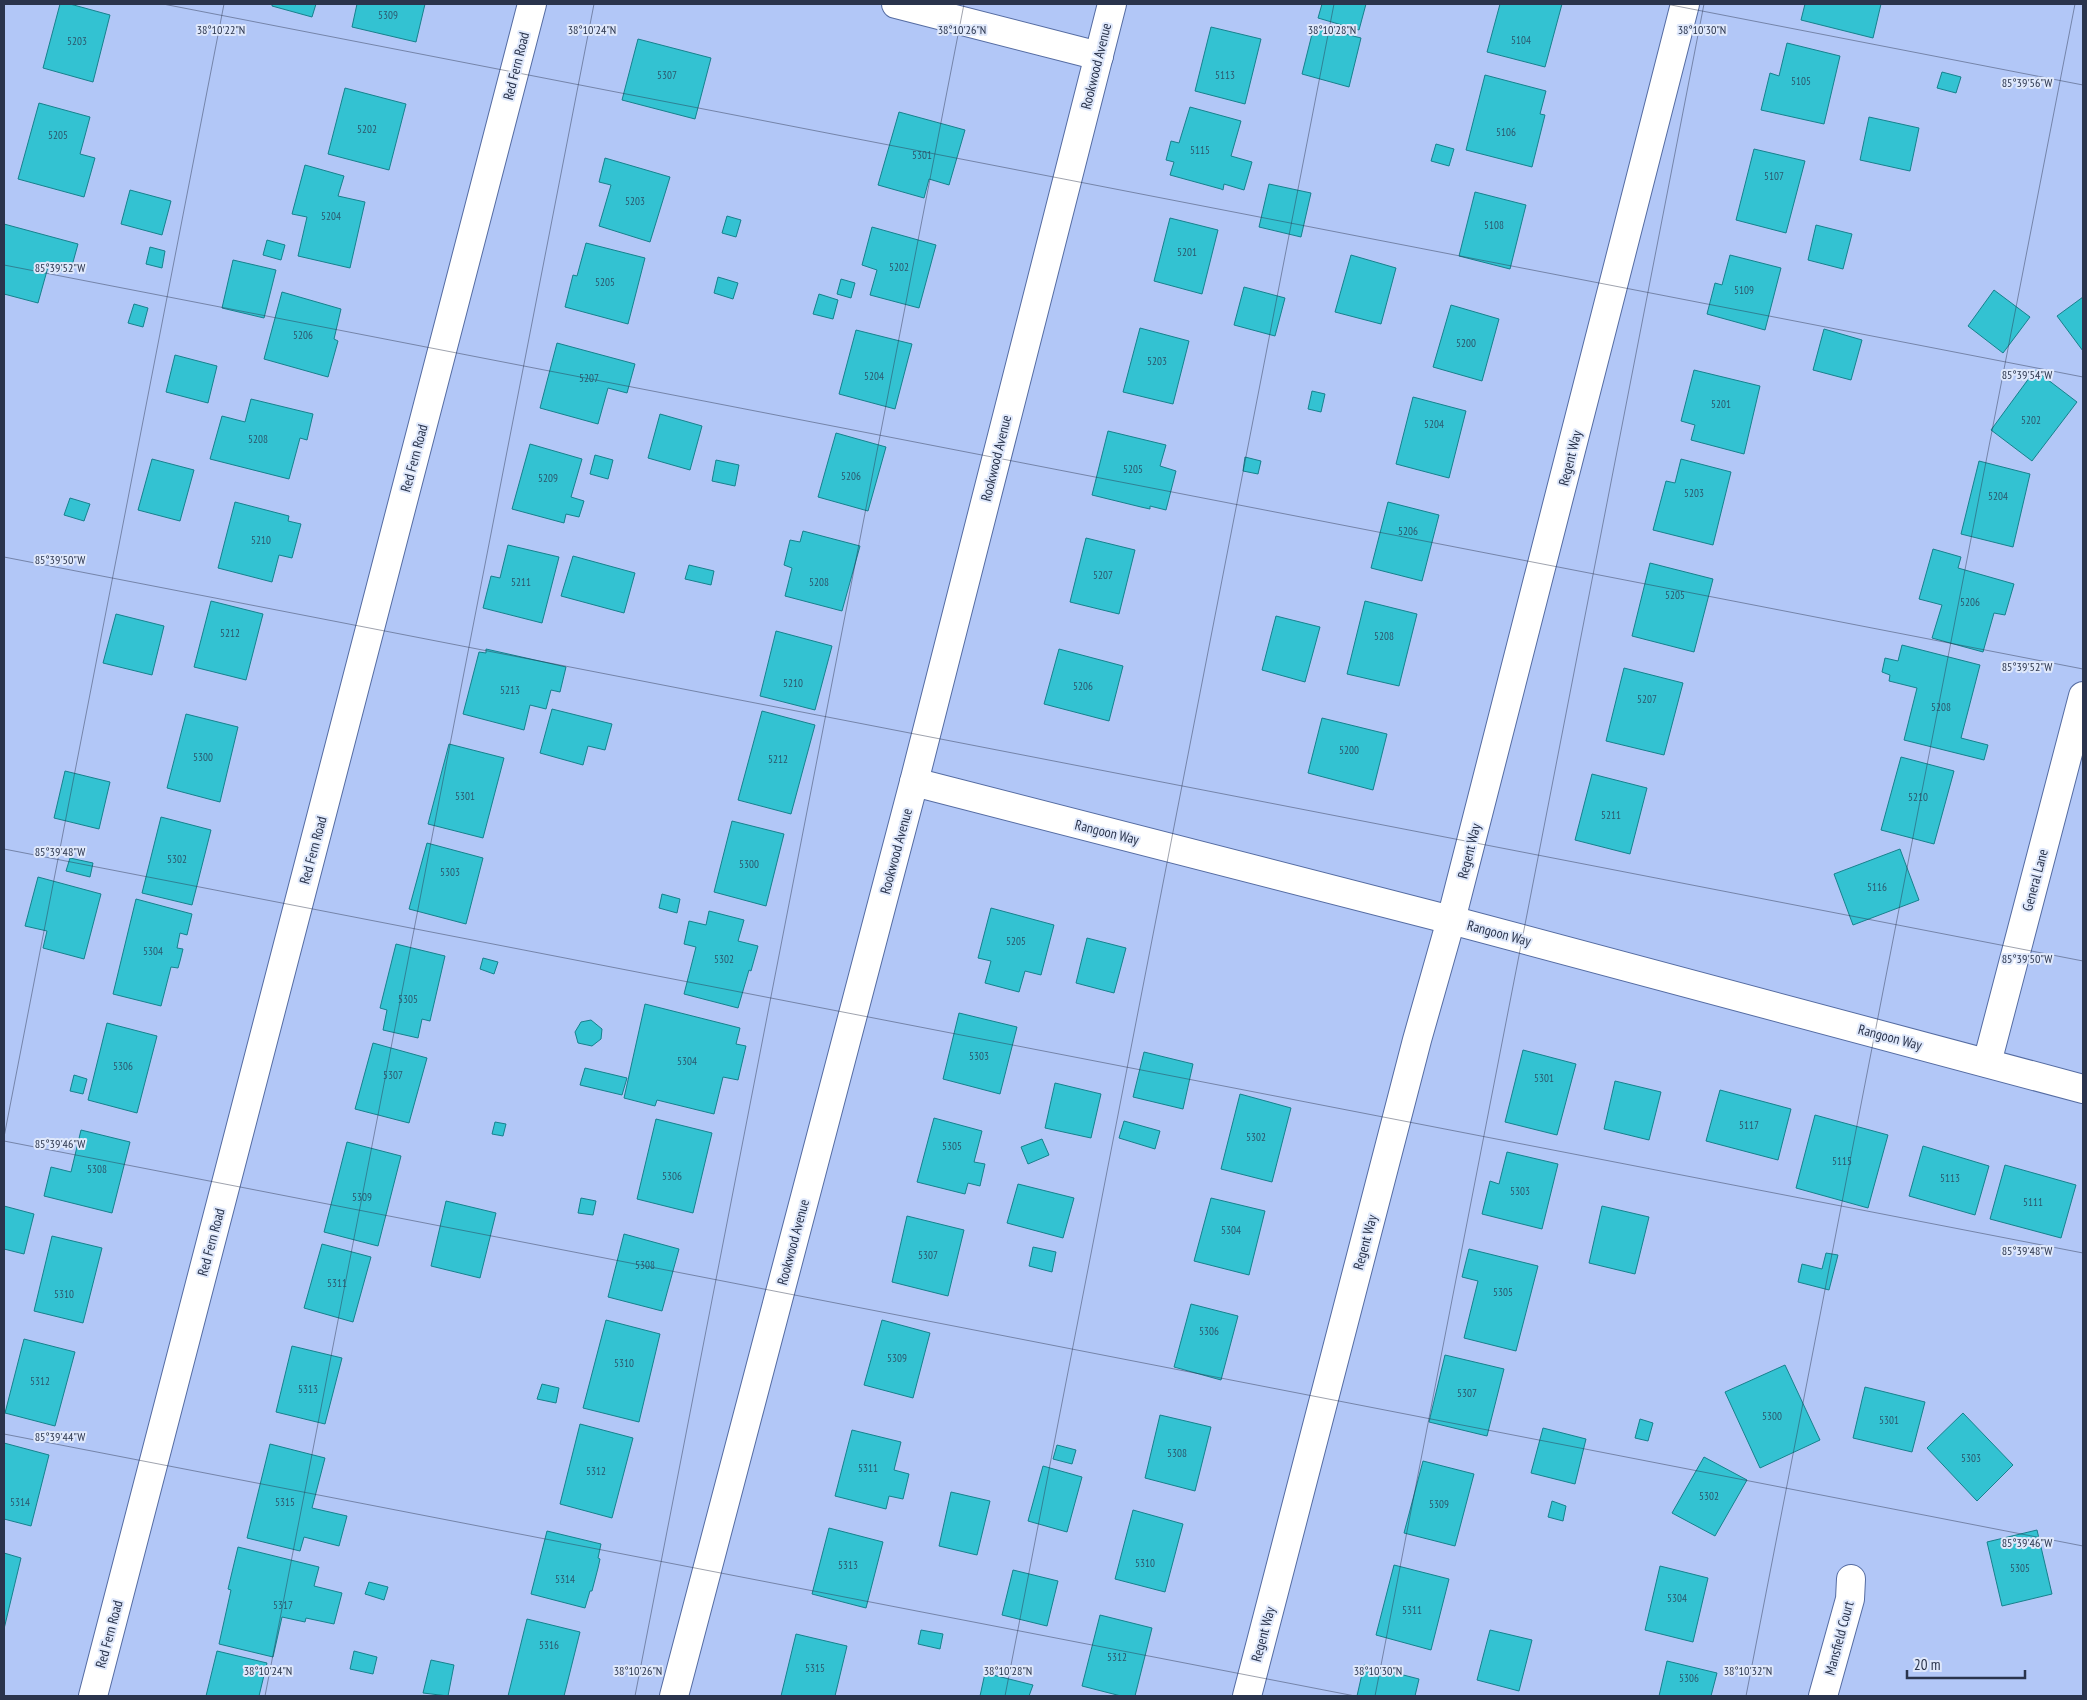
<svg xmlns="http://www.w3.org/2000/svg" width="2087" height="1700" viewBox="0 0 2087 1700" font-family="'PT Sans Narrow',sans-serif">
<style>
.building{fill:#33c2d2;stroke:#17818d}
.lines{fill:none;stroke-linecap:round;stroke-linejoin:round}
.minor-casing{stroke:#556ca2;stroke-width:30}
.minor{stroke:#fff;stroke-width:28}
.ticks{fill:none;stroke:#2a344c;stroke-width:1;stroke-opacity:0.45}
.labels{text-anchor:middle;stroke-width:4;stroke-linejoin:round;paint-order:stroke}
.number-label{font-size:11px;fill:#2c586e}
.street-label{font-size:14px;fill:#2a344c;stroke:#dfe8fb}
.ticks-label{font-size:12px;text-anchor:middle;fill:#2a344c;stroke:#dfe8fb;stroke-width:4;stroke-linejoin:round;paint-order:stroke}
</style>
<rect width="100%" height="100%" fill="#b2c7f7"/>
<!-- building -->
<g class="building">
<polygon points="60,4 70,4 110,15 93,82 43,68"/>
<polygon points="272,4 316,4 312,17 272,6"/>
<polygon points="357,4 425,4 416,42 352,27"/>
<polygon points="1322,4 1366,4 1359,30 1318,18"/>
<polygon points="1500,4 1562,4 1545,67 1487,52"/>
<polygon points="1805,4 1881,4 1873,38 1801,20"/>
<polygon points="1314,26 1361,38 1349,87 1302,74"/>
<polygon points="1211,27 1261,39 1245,104 1195,91"/>
<polygon points="638,39 711,58 695,119 622,100"/>
<polygon points="1787,43 1840,56 1824,124 1761,110 1770,73 1779,76"/>
<polygon points="1942,72 1961,77 1956,93 1937,88"/>
<polygon points="1485,75 1546,91 1540,114 1545,115 1532,167 1466,150"/>
<polygon points="345,88 406,104 389,170 328,154"/>
<polygon points="39,103 90,117 80,154 95,158 84,197 18,179"/>
<polygon points="1190,107 1241,121 1231,156 1252,162 1244,190 1224,184 1223,190 1221,189 1170,175 1174,162 1166,160 1171,141 1179,143"/>
<polygon points="899,112 965,130 949,185 929,179 924,198 878,185"/>
<polygon points="1869,117 1919,128 1910,171 1860,160"/>
<polygon points="1436,144 1454,149 1449,166 1431,161"/>
<polygon points="1754,149 1805,161 1786,233 1736,220"/>
<polygon points="605,158 670,177 650,242 599,226 611,185 599,182"/>
<polygon points="305,165 344,176 338,196 365,202 350,268 298,256 307,217 292,214"/>
<polygon points="1269,184 1311,193 1301,237 1259,227"/>
<polygon points="130,190 171,201 162,235 121,224"/>
<polygon points="1475,192 1526,205 1510,269 1459,256"/>
<polygon points="727,216 741,220 736,237 722,233"/>
<polygon points="1170,218 1218,230 1202,294 1154,281"/>
<polygon points="4,224 78,244 70,273 48,267 38,303 4,294"/>
<polygon points="1816,225 1852,234 1843,269 1808,260"/>
<polygon points="872,227 936,245 919,308 870,295 877,270 862,265"/>
<polygon points="267,240 285,245 281,260 263,255"/>
<polygon points="586,243 645,258 628,324 565,307 573,275 577,276"/>
<polygon points="150,247 165,251 162,268 146,264"/>
<polygon points="1351,255 1396,268 1381,324 1335,312"/>
<polygon points="1730,255 1781,268 1765,330 1707,314 1715,283 1722,285"/>
<polygon points="233,260 276,270 264,318 222,308"/>
<polygon points="718,277 738,283 733,299 714,293"/>
<polygon points="841,279 855,283 851,298 837,294"/>
<polygon points="1244,287 1285,298 1275,336 1234,325"/>
<polygon points="1994,290 2030,317 2003,353 1968,326"/>
<polygon points="282,292 341,309 334,339 338,341 328,377 264,359"/>
<polygon points="819,294 838,300 833,319 813,314"/>
<polygon points="2083,297 2083,351 2057,316"/>
<polygon points="134,304 148,308 143,327 128,323"/>
<polygon points="1451,305 1499,319 1482,381 1433,367"/>
<polygon points="1140,328 1189,341 1173,404 1123,392"/>
<polygon points="1824,329 1862,340 1851,380 1813,370"/>
<polygon points="856,330 912,344 895,409 839,394"/>
<polygon points="557,343 635,364 627,393 608,388 598,424 540,408"/>
<polygon points="175,355 217,366 208,403 166,392"/>
<polygon points="1694,370 1760,386 1744,454 1691,440 1695,425 1681,421"/>
<polygon points="2035,370 2077,402 2032,461 1991,430"/>
<polygon points="1312,391 1325,394 1321,412 1308,409"/>
<polygon points="1413,397 1466,411 1449,478 1396,464"/>
<polygon points="251,399 313,414 307,440 300,438 289,479 210,459 222,416 245,422"/>
<polygon points="660,414 702,426 690,470 648,458"/>
<polygon points="1108,431 1166,445 1160,466 1176,471 1166,510 1150,506 1150,509 1141,507 1092,495"/>
<polygon points="836,433 886,447 868,511 818,497"/>
<polygon points="530,444 582,459 571,497 584,501 579,517 566,514 564,523 512,509"/>
<polygon points="595,455 613,460 608,479 590,474"/>
<polygon points="1245,457 1261,461 1258,474 1243,471"/>
<polygon points="152,459 194,470 180,521 138,510"/>
<polygon points="1681,459 1731,472 1713,545 1653,530 1666,481 1675,483"/>
<polygon points="716,460 739,465 735,486 712,481"/>
<polygon points="1979,461 2030,474 2013,547 1961,534"/>
<polygon points="70,498 90,504 84,521 64,515"/>
<polygon points="235,502 289,516 288,521 301,524 292,558 279,555 272,582 218,568"/>
<polygon points="1388,502 1439,515 1422,581 1371,568"/>
<polygon points="803,531 860,546 842,611 785,596 792,568 784,565 790,540 800,542"/>
<polygon points="1086,538 1135,550 1119,614 1070,602"/>
<polygon points="508,545 559,557 542,623 483,608 491,576 500,578"/>
<polygon points="1933,549 1961,557 1958,568 2014,584 2005,615 1994,613 1983,652 1932,638 1942,605 1919,599"/>
<polygon points="573,556 635,573 624,613 561,596"/>
<polygon points="1650,563 1713,579 1694,652 1632,636"/>
<polygon points="689,565 714,571 711,585 685,579"/>
<polygon points="211,601 263,614 246,680 194,667"/>
<polygon points="1365,601 1417,614 1399,686 1347,674"/>
<polygon points="116,614 164,626 152,675 103,663"/>
<polygon points="1276,616 1320,627 1305,682 1262,670"/>
<polygon points="776,631 832,646 815,710 760,696"/>
<polygon points="1902,645 1980,665 1961,738 1988,745 1984,760 1904,740 1917,688 1889,681 1890,675 1882,672 1885,658 1898,661"/>
<polygon points="486,649 566,667 560,692 551,690 546,709 530,705 524,730 463,714 479,652 486,653"/>
<polygon points="1059,649 1123,666 1109,721 1044,704"/>
<polygon points="1624,668 1683,683 1664,755 1606,741"/>
<polygon points="552,709 612,724 605,750 588,746 583,765 540,753"/>
<polygon points="762,711 815,725 791,814 738,800"/>
<polygon points="186,714 238,727 220,802 167,788"/>
<polygon points="1322,718 1387,734 1373,790 1308,773"/>
<polygon points="449,744 504,758 483,838 428,824"/>
<polygon points="1901,757 1954,771 1934,844 1881,830"/>
<polygon points="65,771 110,782 99,829 54,818"/>
<polygon points="1592,774 1647,788 1630,854 1575,840"/>
<polygon points="161,817 211,830 192,905 142,893"/>
<polygon points="732,821 784,834 766,906 714,892"/>
<polygon points="427,843 483,858 466,924 409,909"/>
<polygon points="1900,849 1919,900 1853,925 1834,874"/>
<polygon points="70,858 93,863 90,877 66,871"/>
<polygon points="38,877 101,894 84,959 43,948 47,931 25,926"/>
<polygon points="662,894 680,899 677,913 659,908"/>
<polygon points="136,899 192,914 187,935 180,933 177,948 183,949 180,961 178,968 171,967 161,1006 113,994"/>
<polygon points="991,908 1054,925 1041,975 1025,971 1019,992 985,983 991,961 978,958"/>
<polygon points="709,911 744,920 738,941 758,946 751,971 749,970 738,1008 684,994 696,947 684,944 689,921 706,925"/>
<polygon points="1087,938 1126,948 1114,993 1076,983"/>
<polygon points="396,944 445,956 430,1021 422,1019 418,1038 383,1030 387,1010 380,1008"/>
<polygon points="483,958 498,962 494,974 480,969"/>
<polygon points="645,1004 740,1028 736,1044 746,1046 738,1080 723,1077 714,1114 657,1100 655,1106 624,1098"/>
<polygon points="959,1013 1017,1027 1000,1094 943,1079"/>
<polygon points="591,1020 602,1029 601,1039 592,1046 578,1043 575,1032 581,1022"/>
<polygon points="107,1023 157,1036 137,1113 88,1100"/>
<polygon points="373,1043 427,1058 409,1123 355,1109"/>
<polygon points="1523,1050 1576,1064 1557,1135 1505,1122"/>
<polygon points="1144,1052 1193,1064 1183,1109 1133,1097"/>
<polygon points="585,1068 627,1078 622,1095 580,1085"/>
<polygon points="74,1075 87,1079 83,1094 70,1091"/>
<polygon points="1615,1081 1661,1092 1649,1140 1604,1129"/>
<polygon points="1055,1083 1101,1094 1091,1138 1045,1128"/>
<polygon points="1720,1090 1791,1109 1778,1160 1706,1141"/>
<polygon points="1240,1094 1291,1108 1272,1182 1221,1169"/>
<polygon points="1815,1115 1888,1135 1868,1208 1796,1188"/>
<polygon points="934,1118 982,1131 974,1162 985,1164 980,1186 968,1183 965,1194 917,1182"/>
<polygon points="656,1119 712,1133 693,1213 637,1199"/>
<polygon points="1124,1121 1160,1131 1155,1149 1119,1138"/>
<polygon points="495,1122 506,1124 503,1136 492,1134"/>
<polygon points="81,1130 130,1142 112,1213 44,1196 51,1167 71,1172"/>
<polygon points="1042,1139 1049,1155 1028,1164 1021,1147"/>
<polygon points="347,1142 401,1156 378,1246 324,1232"/>
<polygon points="1923,1146 1989,1166 1975,1215 1909,1196"/>
<polygon points="1507,1152 1558,1164 1542,1229 1482,1214 1490,1181 1499,1184"/>
<polygon points="2005,1165 2076,1185 2061,1238 1990,1219"/>
<polygon points="1018,1184 1074,1198 1063,1238 1007,1223"/>
<polygon points="581,1198 596,1201 593,1215 578,1213"/>
<polygon points="1211,1198 1265,1211 1249,1275 1194,1261"/>
<polygon points="446,1201 496,1213 480,1278 431,1266"/>
<polygon points="4,1206 34,1214 24,1254 4,1249"/>
<polygon points="1602,1206 1649,1217 1635,1274 1589,1263"/>
<polygon points="907,1216 964,1230 948,1296 892,1282"/>
<polygon points="624,1234 679,1249 662,1311 608,1297"/>
<polygon points="52,1236 102,1248 83,1323 34,1311"/>
<polygon points="322,1244 371,1257 353,1322 304,1308"/>
<polygon points="1033,1247 1056,1252 1052,1272 1029,1266"/>
<polygon points="1469,1249 1538,1266 1516,1351 1464,1338 1478,1281 1462,1277"/>
<polygon points="1826,1253 1838,1255 1829,1290 1798,1282 1802,1264 1822,1269"/>
<polygon points="1191,1304 1238,1316 1221,1380 1174,1367"/>
<polygon points="606,1320 660,1334 639,1422 583,1408"/>
<polygon points="882,1320 930,1333 913,1398 864,1385"/>
<polygon points="24,1339 75,1352 55,1426 5,1413"/>
<polygon points="292,1346 342,1358 325,1424 276,1412"/>
<polygon points="1445,1355 1504,1369 1487,1436 1429,1422"/>
<polygon points="1785,1365 1820,1440 1760,1468 1725,1392"/>
<polygon points="542,1384 559,1388 556,1403 537,1399"/>
<polygon points="1865,1387 1925,1402 1912,1452 1853,1438"/>
<polygon points="1963,1413 2013,1465 1977,1501 1927,1448"/>
<polygon points="1160,1415 1211,1427 1195,1491 1145,1478"/>
<polygon points="1640,1419 1653,1423 1648,1441 1635,1438"/>
<polygon points="580,1424 633,1438 612,1518 560,1504"/>
<polygon points="1543,1428 1586,1439 1575,1484 1531,1473"/>
<polygon points="852,1430 901,1442 894,1470 909,1474 903,1499 889,1496 886,1509 835,1496"/>
<polygon points="4,1443 49,1455 31,1526 4,1519"/>
<polygon points="270,1444 325,1458 312,1508 347,1516 339,1546 304,1537 300,1551 247,1538"/>
<polygon points="1057,1445 1076,1450 1072,1464 1053,1459"/>
<polygon points="1704,1457 1747,1480 1715,1536 1672,1513"/>
<polygon points="1423,1461 1474,1474 1455,1546 1404,1533"/>
<polygon points="1043,1466 1082,1477 1067,1532 1028,1521"/>
<polygon points="951,1492 990,1501 977,1555 939,1546"/>
<polygon points="1552,1501 1566,1506 1563,1521 1548,1517"/>
<polygon points="1133,1510 1183,1524 1165,1592 1115,1579"/>
<polygon points="829,1528 883,1542 866,1608 812,1594"/>
<polygon points="2037,1530 2052,1594 2002,1606 1987,1542"/>
<polygon points="547,1531 601,1544 598,1558 600,1559 598,1568 592,1591 590,1591 585,1608 531,1594"/>
<polygon points="238,1547 319,1567 314,1586 342,1593 334,1624 306,1618 305,1622 282,1617 273,1657 219,1644 231,1590 228,1589"/>
<polygon points="4,1553 21,1558 4,1629"/>
<polygon points="1394,1565 1449,1579 1431,1650 1376,1635"/>
<polygon points="1660,1566 1708,1578 1693,1642 1645,1630"/>
<polygon points="1013,1570 1058,1581 1047,1626 1002,1615"/>
<polygon points="369,1582 388,1587 384,1600 365,1594"/>
<polygon points="1100,1615 1152,1628 1135,1696 1121,1696 1082,1686"/>
<polygon points="527,1619 580,1632 564,1696 508,1696"/>
<polygon points="921,1630 943,1634 940,1649 918,1644"/>
<polygon points="1490,1630 1532,1640 1519,1691 1477,1680"/>
<polygon points="796,1634 847,1646 835,1696 781,1696"/>
<polygon points="217,1651 267,1663 259,1696 206,1696"/>
<polygon points="354,1651 377,1657 373,1674 350,1669"/>
<polygon points="431,1660 454,1665 448,1696 423,1693"/>
<polygon points="1667,1661 1717,1673 1711,1696 1659,1696"/>
<polygon points="1364,1665 1419,1679 1415,1696 1357,1696"/>
<polygon points="985,1673 1033,1685 1029,1696 980,1696"/>
</g>
<g class="lines">
<defs>
<g id="minor">
<polyline points="896,4 1099,56"/>
<polyline points="914,782 1451,920 2083,1089"/>
<polyline points="1987,1063 2083,696"/>
<polyline points="93,1696 532,4"/>
<polyline points="674,1696 914,782 1112,4"/>
<polyline points="1247,1696 1417,1040 1451,920 1685,4"/>
<polyline points="1823,1696 1850,1599 1851,1579"/>
</g>
</defs>
<!-- minor casing -->
<use href="#minor" class="minor-casing"/>
<!-- minor -->
<use href="#minor" class="minor"/>
</g>
<!-- ticks -->
<path class="ticks" d="M163,4L2083,377M1666,4L2083,85M4,265L2083,669M4,557L2083,961M4,849L2083,1253M4,1137L224,4M4,1141L2083,1546M4,1434L1355,1696M265,1696L594,4M635,1696L964,4M1005,1696L1334,4M1375,1696L1704,4M1746,1696L2075,4"/>
<g class="labels">
<!-- number labels -->
<g class="number-label">
<text x="388" y="19">5309</text>
<text x="1521" y="44">5104</text>
<text x="77" y="45">5203</text>
<text x="667" y="79">5307</text>
<text x="1225" y="79">5113</text>
<text x="1801" y="85">5105</text>
<text x="367" y="133">5202</text>
<text x="1506" y="136">5106</text>
<text x="58" y="139">5205</text>
<text x="1200" y="154">5115</text>
<text x="922" y="159">5301</text>
<text x="1774" y="180">5107</text>
<text x="635" y="205">5203</text>
<text x="331" y="220">5204</text>
<text x="1494" y="229">5108</text>
<text x="1187" y="256">5201</text>
<text x="899" y="271">5202</text>
<text x="605" y="286">5205</text>
<text x="1744" y="294">5109</text>
<text x="303" y="339">5206</text>
<text x="1466" y="347">5200</text>
<text x="1157" y="365">5203</text>
<text x="874" y="380">5204</text>
<text x="589" y="382">5207</text>
<text x="1721" y="408">5201</text>
<text x="2031" y="424">5202</text>
<text x="1434" y="428">5204</text>
<text x="258" y="443">5208</text>
<text x="1133" y="473">5205</text>
<text x="851" y="480">5206</text>
<text x="548" y="482">5209</text>
<text x="1694" y="497">5203</text>
<text x="1998" y="500">5204</text>
<text x="1408" y="535">5206</text>
<text x="261" y="544">5210</text>
<text x="1103" y="579">5207</text>
<text x="521" y="586">5211</text>
<text x="819" y="586">5208</text>
<text x="1675" y="599">5205</text>
<text x="1970" y="606">5206</text>
<text x="230" y="637">5212</text>
<text x="1384" y="640">5208</text>
<text x="793" y="687">5210</text>
<text x="1083" y="690">5206</text>
<text x="510" y="694">5213</text>
<text x="1647" y="703">5207</text>
<text x="1941" y="711">5208</text>
<text x="1349" y="754">5200</text>
<text x="203" y="761">5300</text>
<text x="778" y="763">5212</text>
<text x="465" y="800">5301</text>
<text x="1918" y="801">5210</text>
<text x="1611" y="819">5211</text>
<text x="177" y="863">5302</text>
<text x="749" y="868">5300</text>
<text x="450" y="876">5303</text>
<text x="1877" y="891">5116</text>
<text x="1016" y="945">5205</text>
<text x="153" y="955">5304</text>
<text x="724" y="963">5302</text>
<text x="408" y="1003">5305</text>
<text x="979" y="1060">5303</text>
<text x="687" y="1065">5304</text>
<text x="123" y="1070">5306</text>
<text x="393" y="1079">5307</text>
<text x="1544" y="1082">5301</text>
<text x="1749" y="1129">5117</text>
<text x="1256" y="1141">5302</text>
<text x="952" y="1150">5305</text>
<text x="1842" y="1165">5115</text>
<text x="97" y="1173">5308</text>
<text x="672" y="1180">5306</text>
<text x="1950" y="1182">5113</text>
<text x="1520" y="1195">5303</text>
<text x="362" y="1201">5309</text>
<text x="2033" y="1206">5111</text>
<text x="1231" y="1234">5304</text>
<text x="928" y="1259">5307</text>
<text x="645" y="1269">5308</text>
<text x="337" y="1287">5311</text>
<text x="1503" y="1296">5305</text>
<text x="64" y="1298">5310</text>
<text x="1209" y="1335">5306</text>
<text x="897" y="1362">5309</text>
<text x="624" y="1367">5310</text>
<text x="40" y="1385">5312</text>
<text x="308" y="1393">5313</text>
<text x="1467" y="1397">5307</text>
<text x="1772" y="1420">5300</text>
<text x="1889" y="1424">5301</text>
<text x="1177" y="1457">5308</text>
<text x="1971" y="1462">5303</text>
<text x="868" y="1472">5311</text>
<text x="596" y="1475">5312</text>
<text x="1709" y="1500">5302</text>
<text x="20" y="1506">5314</text>
<text x="285" y="1506">5315</text>
<text x="1439" y="1508">5309</text>
<text x="1145" y="1567">5310</text>
<text x="848" y="1569">5313</text>
<text x="2020" y="1572">5305</text>
<text x="565" y="1583">5314</text>
<text x="1677" y="1602">5304</text>
<text x="283" y="1609">5317</text>
<text x="1412" y="1614">5311</text>
<text x="549" y="1649">5316</text>
<text x="1117" y="1661">5312</text>
<text x="815" y="1672">5315</text>
<text x="1689" y="1682">5306</text>
</g>
<!-- street labels -->
<g class="street-label">
<text transform="translate(516 66) rotate(-76)" y="5">Red Fern Road</text>
<text transform="translate(1096 66) rotate(-76)" y="5">Rookwood Avenue</text>
<text transform="translate(414 458) rotate(-75)" y="5">Red Fern Road</text>
<text transform="translate(996 458) rotate(-76)" y="5">Rookwood Avenue</text>
<text transform="translate(1570 458) rotate(-76)" y="5">Regent Way</text>
<text transform="translate(1107 832) rotate(14)" y="5">Rangoon Way</text>
<text transform="translate(313 850) rotate(-75)" y="5">Red Fern Road</text>
<text transform="translate(896 851) rotate(-75)" y="5">Rookwood Avenue</text>
<text transform="translate(1469 851) rotate(-76)" y="5">Regent Way</text>
<text transform="translate(2035 880) rotate(-75)" y="5">General Lane</text>
<text transform="translate(1499 933) rotate(15)" y="5">Rangoon Way</text>
<text transform="translate(1890 1037) rotate(15)" y="5">Rangoon Way</text>
<text transform="translate(211 1242) rotate(-75)" y="5">Red Fern Road</text>
<text transform="translate(793 1242) rotate(-75)" y="5">Rookwood Avenue</text>
<text transform="translate(1365 1242) rotate(-75)" y="5">Regent Way</text>
<text transform="translate(109 1634) rotate(-75)" y="5">Red Fern Road</text>
<text transform="translate(1263 1634) rotate(-75)" y="5">Regent Way</text>
<text transform="translate(1839 1638) rotate(-75)" y="5">Mansfield Court</text>
</g>
</g>
<g class="ticks-label">
<text x="221" y="34">38°10'22"N</text>
<text x="592" y="34">38°10'24"N</text>
<text x="962" y="34">38°10'26"N</text>
<text x="1332" y="34">38°10'28"N</text>
<text x="1702" y="34">38°10'30"N</text>
<text x="2027" y="87">85°39'56"W</text>
<text x="60" y="272">85°39'52"W</text>
<text x="2027" y="379">85°39'54"W</text>
<text x="60" y="564">85°39'50"W</text>
<text x="2027" y="671">85°39'52"W</text>
<text x="60" y="856">85°39'48"W</text>
<text x="2027" y="963">85°39'50"W</text>
<text x="60" y="1148">85°39'46"W</text>
<text x="2027" y="1255">85°39'48"W</text>
<text x="60" y="1441">85°39'44"W</text>
<text x="2027" y="1547">85°39'46"W</text>
<text x="268" y="1675">38°10'24"N</text>
<text x="638" y="1675">38°10'26"N</text>
<text x="1008" y="1675">38°10'28"N</text>
<text x="1378" y="1675">38°10'30"N</text>
<text x="1748" y="1675">38°10'32"N</text>
</g>
<!-- border -->
<rect width="2087" height="1700" fill="none" stroke="#2a344c" stroke-width="10"/>
<!-- scale -->
<path d="M1907 1670v8h118v-8" fill="none" stroke="#2a344c" stroke-width="2.5"/>
<text x="1914" y="1670" font-size="15" fill="#2a344c" stroke="#dfe8fb" stroke-width="4" paint-order="stroke">20 m</text>
</svg>
